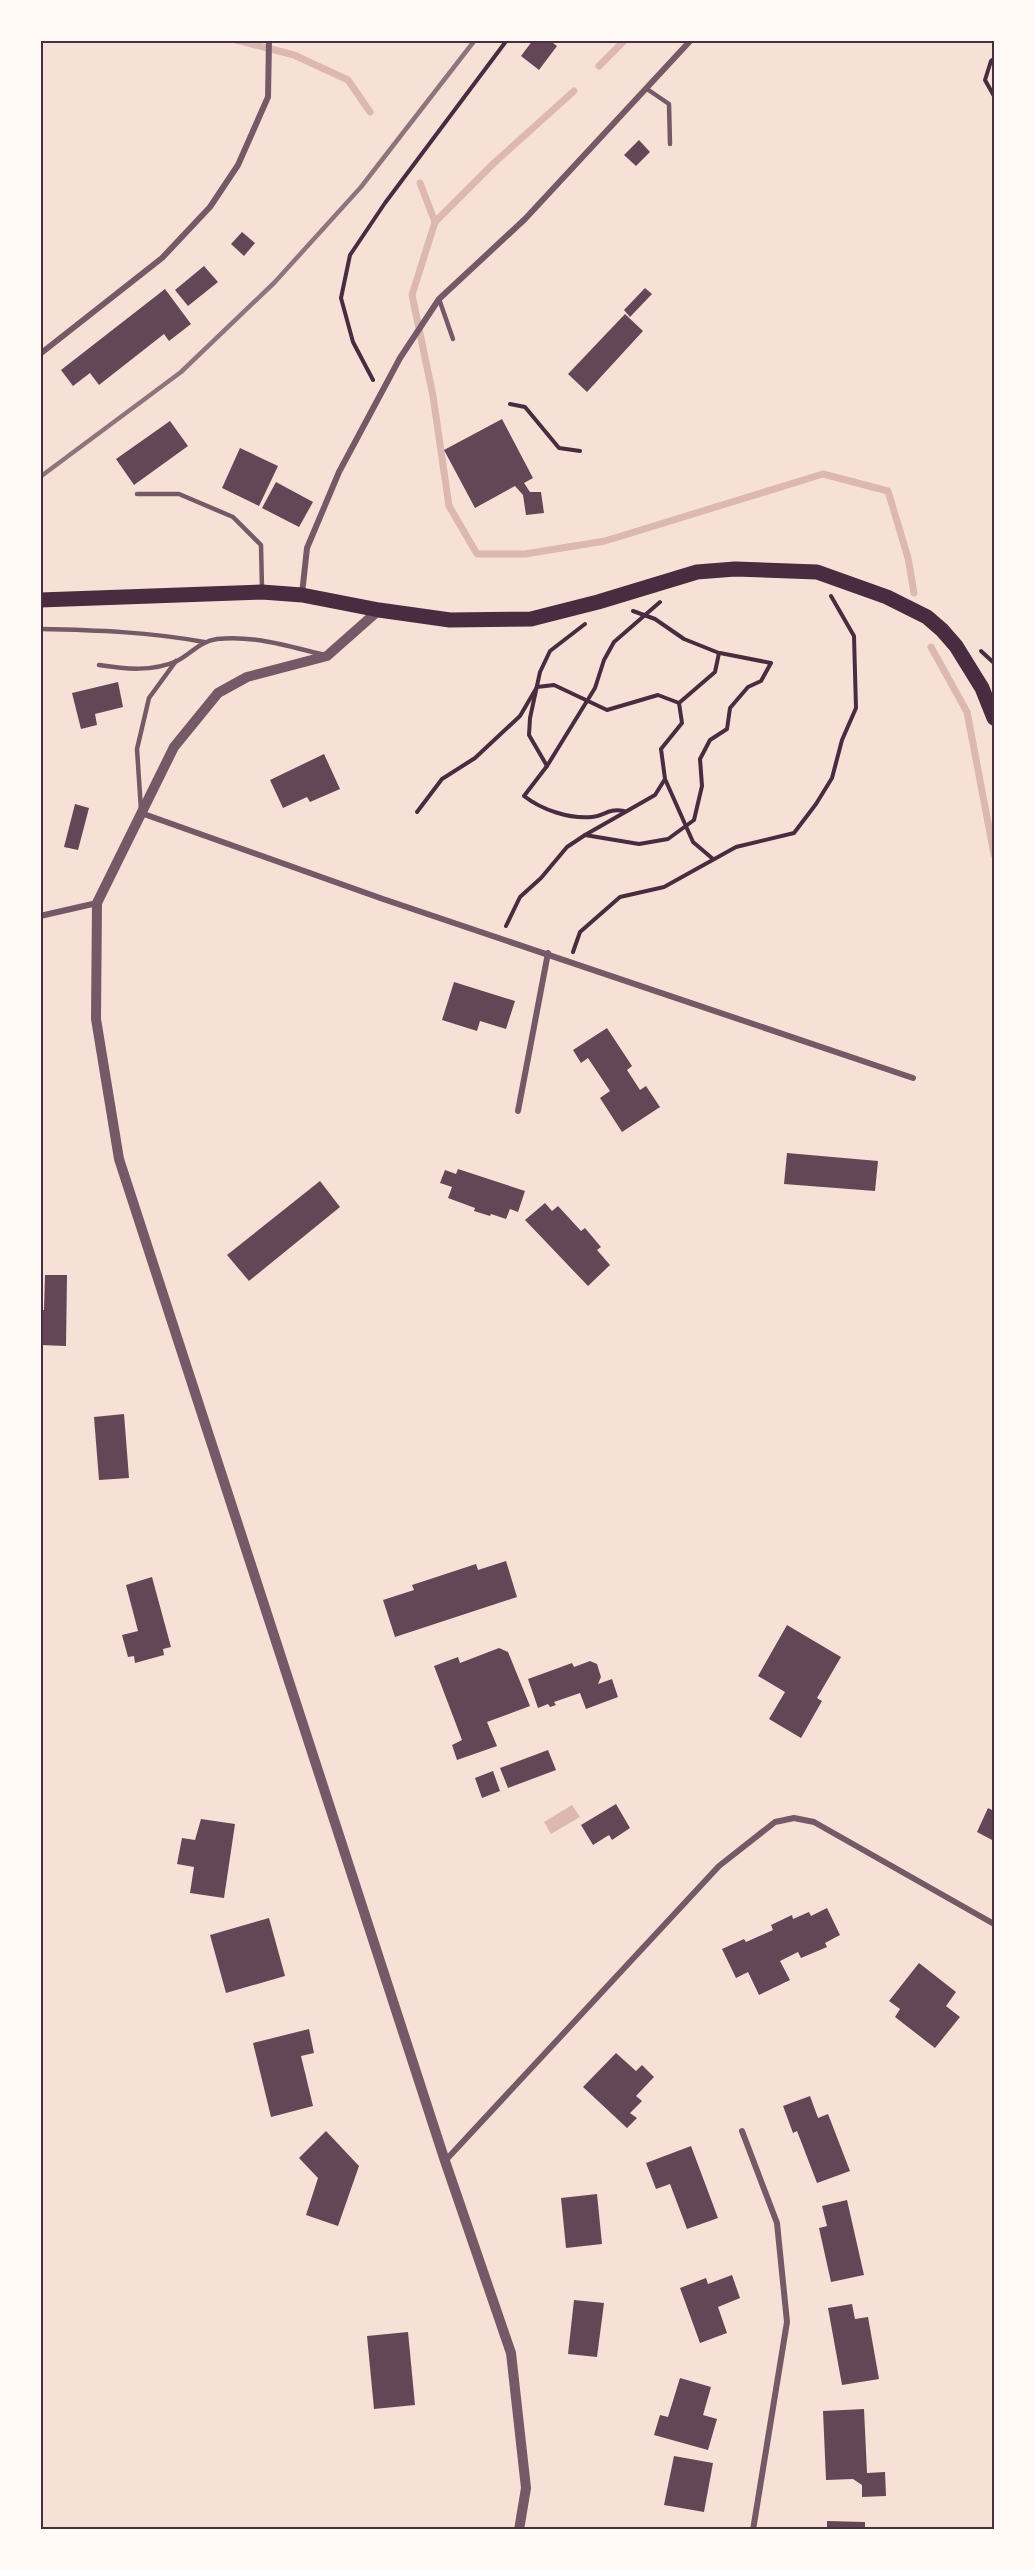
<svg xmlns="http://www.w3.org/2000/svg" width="1035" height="2570" viewBox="0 0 1035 2570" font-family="'Space Grotesk',sans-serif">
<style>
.water{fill:#dcb8b0}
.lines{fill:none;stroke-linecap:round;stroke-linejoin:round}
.stream{stroke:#dcb8b0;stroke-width:7}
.building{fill:#644757}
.path{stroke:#4a2c40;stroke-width:4}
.service{stroke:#755966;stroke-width:4.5}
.minor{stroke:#755966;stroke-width:6}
.tertiary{stroke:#755966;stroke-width:10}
.primary{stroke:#4a2c40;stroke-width:15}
.rail{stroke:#8f747c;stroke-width:4.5}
.neatline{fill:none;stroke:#4a2c40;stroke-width:2}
</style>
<rect width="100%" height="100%" fill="#f7e1d7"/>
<!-- water -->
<polygon class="water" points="572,1805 580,1817 551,1834 544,1822"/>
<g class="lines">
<!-- stream -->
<g class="stream">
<polyline points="236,40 294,55 348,80 370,112"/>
<polyline points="599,66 625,40"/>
<polyline points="420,183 435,222 412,295 433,396 449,506 477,554 525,554 605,541 823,474 888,491 908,558 914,593"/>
<polyline points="435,222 494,163 574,91"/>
<polyline points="931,647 967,712 994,854"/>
</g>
</g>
<!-- building -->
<g class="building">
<polygon points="533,40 549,40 557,46 539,70 521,56"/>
<polygon points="639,140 650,152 636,166 624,155"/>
<polygon points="242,232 255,243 244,256 231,244"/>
<polygon points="204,266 218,282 188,306 175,290"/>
<polygon points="645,288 652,294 630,317 624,310"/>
<polygon points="165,289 191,324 169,341 164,334 99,385 90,373 73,386 61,370"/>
<polygon points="625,314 643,331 587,392 568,374"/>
<polygon points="502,419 533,478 524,483 530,492 541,492 544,513 526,515 523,495 515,486 475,508 444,450"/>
<polygon points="170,421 188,446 134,485 116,459"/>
<polygon points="240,448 278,466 259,506 222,488"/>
<polygon points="276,482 313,502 299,527 262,508"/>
<polygon points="118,682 123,707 95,714 97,725 81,729 72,693"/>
<polygon points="324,754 340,789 310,802 307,797 283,808 270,780"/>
<polygon points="75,804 89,808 78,850 64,847"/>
<polygon points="454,982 515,1001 506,1029 480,1021 477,1031 442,1020"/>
<polygon points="607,1028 632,1066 627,1070 640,1090 646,1086 660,1107 622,1132 600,1098 610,1091 588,1058 581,1063 573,1050"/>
<polygon points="787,1153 878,1161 875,1191 784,1184"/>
<polygon points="458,1169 525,1191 518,1212 510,1209 506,1219 491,1214 490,1216 474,1211 475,1208 448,1198 452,1187 440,1183 445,1170 456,1174"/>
<polygon points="320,1181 340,1207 249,1281 227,1255"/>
<polygon points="545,1203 552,1211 558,1206 581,1231 585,1228 601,1247 597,1250 610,1265 588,1286 525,1220"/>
<polygon points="45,1275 67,1275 66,1346 40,1345 40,1310 44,1310"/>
<polygon points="124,1414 129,1478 99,1480 94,1417"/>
<polygon points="506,1561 517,1597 395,1637 383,1600 414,1590 412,1585 476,1564 478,1570"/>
<polygon points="152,1577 171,1647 163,1649 164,1655 135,1663 134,1656 128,1657 122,1635 138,1631 126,1585"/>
<polygon points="787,1625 841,1657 817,1698 822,1701 801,1738 769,1719 785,1692 758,1676"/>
<polygon points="499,1648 508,1652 530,1706 487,1722 497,1746 457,1760 452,1745 462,1740 434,1666 458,1657 460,1663"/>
<polygon points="590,1661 597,1664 601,1677 598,1684 612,1679 618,1697 586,1709 580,1693 554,1702 556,1705 550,1707 548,1704 538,1708 528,1679 572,1663 574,1667"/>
<polygon points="548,1750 556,1770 508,1788 500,1768"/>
<polygon points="493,1771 500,1791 482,1798 475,1778"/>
<polygon points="616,1804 630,1828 612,1840 609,1835 593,1845 581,1825"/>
<polygon points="994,1805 994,1841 977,1832 988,1808 992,1810"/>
<polygon points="201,1819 235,1824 224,1898 190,1893 194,1867 177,1864 182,1838 195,1840"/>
<polygon points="827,1908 840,1935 825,1943 827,1947 801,1958 798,1952 780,1961 790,1980 759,1995 748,1972 736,1978 722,1949 744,1939 746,1942 773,1930 771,1925 792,1915 793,1919 809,1912 811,1916"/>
<polygon points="269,1918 285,1976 226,1993 210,1935"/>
<polygon points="919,1963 956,1992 946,2006 960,2017 935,2048 895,2017 900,2009 889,2001"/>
<polygon points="309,2029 314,2053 301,2056 313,2106 271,2117 253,2043"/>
<polygon points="616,2053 636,2071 642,2065 654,2077 636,2096 642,2101 630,2113 637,2118 627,2128 583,2087"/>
<polygon points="810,2096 818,2118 828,2114 850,2171 817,2183 797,2131 793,2133 783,2106"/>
<polygon points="326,2131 359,2166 338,2226 306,2215 318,2178 299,2158"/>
<polygon points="691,2146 718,2218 687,2229 670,2184 656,2189 646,2163"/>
<polygon points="597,2194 602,2244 566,2248 561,2198"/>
<polygon points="847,2200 864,2275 831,2282 819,2228 827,2226 822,2206"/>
<polygon points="732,2275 740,2298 718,2307 727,2333 700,2343 680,2288 706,2278 708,2284"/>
<polygon points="574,2300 604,2303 597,2357 568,2354"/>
<polygon points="852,2304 855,2319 868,2317 879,2379 842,2385 828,2308"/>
<polygon points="408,2332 415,2405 374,2409 367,2336"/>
<polygon points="680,2378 711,2387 703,2415 717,2419 708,2450 654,2435 660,2415 668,2417"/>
<polygon points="864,2409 867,2473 885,2472 886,2496 862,2497 862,2485 853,2479 826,2480 823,2411"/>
<polygon points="674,2456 713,2463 704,2512 664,2505"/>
<polygon points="827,2521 865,2522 865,2530 827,2530"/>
</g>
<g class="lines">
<!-- path -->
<g class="path">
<polyline points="994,59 991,61 985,80 994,96"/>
<polyline points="373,380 353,342 341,298 350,255 385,203 507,40"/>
<polyline points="510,404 525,407 559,448 580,451"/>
<polyline points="981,651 994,663"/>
<polyline points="547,766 529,735 530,718 540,672 550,651 585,624"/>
<polyline points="665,779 693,842 713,859"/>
<path d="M624,811C607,808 605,816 592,817C569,819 542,810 524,796L547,766L595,688L604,660L614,642L660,602"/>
<polyline points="417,812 442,779 475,758 520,716 537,687 554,685 607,710 658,695 679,703"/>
<polyline points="585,835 655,795 665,779 661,749 682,723 679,703 715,672 719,653 684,639 655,619 633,611"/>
<polyline points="506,926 520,897 541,878 567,847 585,835 639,844 668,839 694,820 702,786 700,759 710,740 727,729 730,708 748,687 761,681 771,663 720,653"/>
<polyline points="573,952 580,932 620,897 664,887 736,847 794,833 816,804 832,778 842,740 856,708 854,636 831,596"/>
</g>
<!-- service -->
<g class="service">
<polyline points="647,89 669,104 670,144"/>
<polyline points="439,299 453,339"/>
<polyline points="137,494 179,494 233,517 261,545 262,588"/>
<path d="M40,629C95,630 150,632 204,642"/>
<path d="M99,665C125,669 152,672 177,661C191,654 200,641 217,639C253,635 287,646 321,654"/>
<polyline points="141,810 137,749 149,698 176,661"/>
</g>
<!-- minor -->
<g class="minor">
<polyline points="40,354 162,258 210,207 238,165 268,97 269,40"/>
<polyline points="302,594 307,548 339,472 400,358 439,299 525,219 691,40"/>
<polyline points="141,813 383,899 913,1078"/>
<polyline points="40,916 97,903"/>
<polyline points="518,1111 548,953"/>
<polyline points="742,2131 777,2223 787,2322 753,2530"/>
<polyline points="445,2161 719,1866 775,1822 794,1818 814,1822 994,1924"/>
</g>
<!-- tertiary -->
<polyline class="tertiary" points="379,610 327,656 247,677 218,693 174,747 97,903 96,1019 119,1159 445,2161 511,2353 526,2488 519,2530"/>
<!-- primary -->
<polyline class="primary" points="40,600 262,592 302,595 379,610 450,620 531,619 598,602 697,572 735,569 817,572 887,597 927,617 942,630 956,646 982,688 994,718"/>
<!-- rail -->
<polyline class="rail" points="40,477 181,372 274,283 361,187 475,40"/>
</g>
<!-- border -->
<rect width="1035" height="2570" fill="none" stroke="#fffaf5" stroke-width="84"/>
<rect x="42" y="42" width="951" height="2486" class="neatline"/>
</svg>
